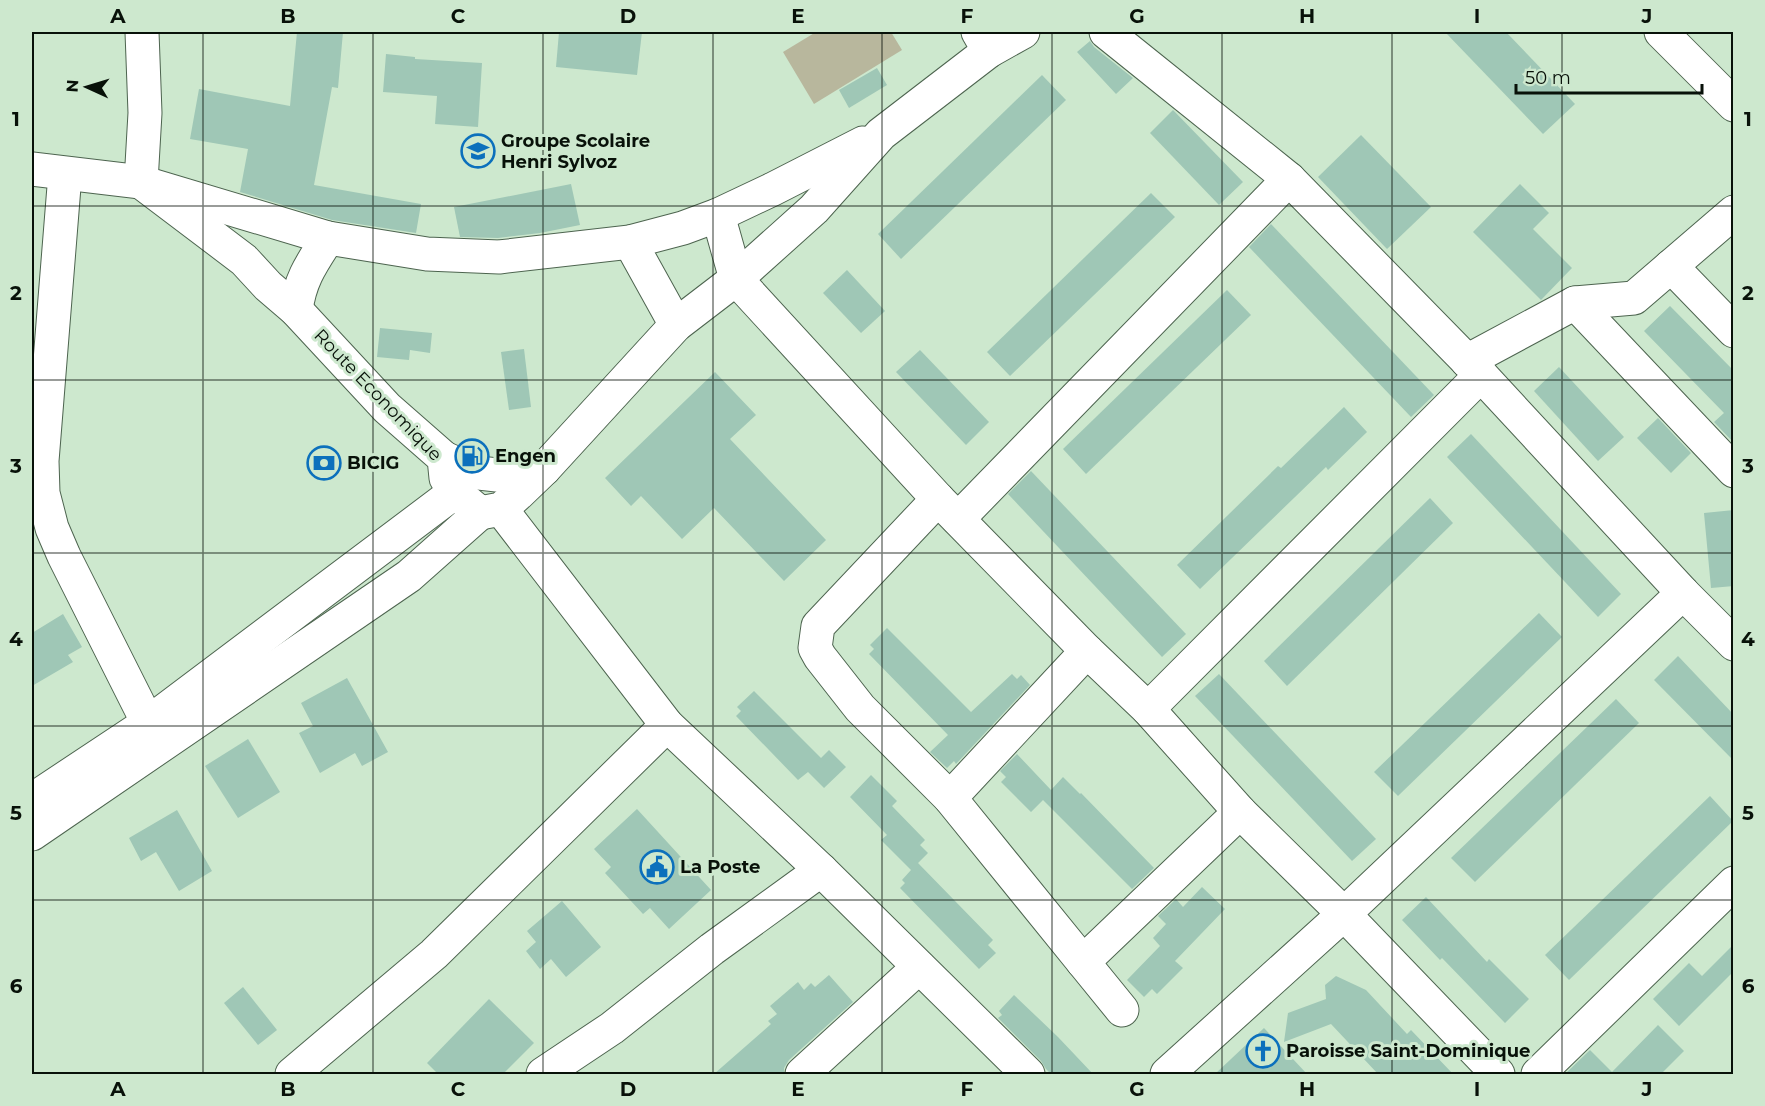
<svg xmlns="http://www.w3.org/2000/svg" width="1765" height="1106" viewBox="0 0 1765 1106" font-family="Montserrat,sans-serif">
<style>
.grass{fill:#b8b79d}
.building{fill:#9fc7b6}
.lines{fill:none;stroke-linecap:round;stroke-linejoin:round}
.minor-casing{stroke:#4d644f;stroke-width:35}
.highway-casing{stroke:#4d644f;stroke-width:35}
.minor{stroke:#fff;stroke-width:33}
.highway{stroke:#fff;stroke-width:33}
.grid{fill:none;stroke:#081109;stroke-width:1.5;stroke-opacity:0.55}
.labels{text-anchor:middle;stroke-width:6;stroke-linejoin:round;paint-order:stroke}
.poi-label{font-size:18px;font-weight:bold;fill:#081109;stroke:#cde8ce;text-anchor:start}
.street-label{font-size:18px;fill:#081109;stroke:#cde8ce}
.neatline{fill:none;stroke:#081109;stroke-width:2}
.grid-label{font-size:20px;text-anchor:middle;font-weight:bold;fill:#081109}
</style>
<rect width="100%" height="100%" fill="#cde8ce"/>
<!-- grass -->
<polygon class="grass" points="816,32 891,32 902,50 814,104 783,52"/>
<!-- building -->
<g class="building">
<polygon points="297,32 343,32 338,88 332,87 314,185 421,204 416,233 332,220 240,192 248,149 190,139 199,89 290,106"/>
<polygon points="559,32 642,32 637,75 556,67"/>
<polygon points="1445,32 1506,32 1575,104 1543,134"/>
<polygon points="1090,41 1094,47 1133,78 1116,94 1077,52"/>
<polygon points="386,54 415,57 415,59 482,63 478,127 435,124 437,96 383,92"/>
<polygon points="877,68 887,85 849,108 839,90"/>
<polygon points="1042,75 1066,100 901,259 878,234"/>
<polygon points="1173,110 1243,182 1219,205 1150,133"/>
<polygon points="1361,135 1431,207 1387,249 1318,177"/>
<polygon points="571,184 580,225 540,233 498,238 460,237 454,207"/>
<polygon points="1520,184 1549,213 1533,229 1572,268 1541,300 1473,232"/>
<polygon points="1151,193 1175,217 1010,376 987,352"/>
<polygon points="1271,224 1434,395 1411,417 1249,247"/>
<polygon points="847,270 885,311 861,333 823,293"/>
<polygon points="1227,290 1251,315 1086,474 1063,449"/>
<polygon points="1670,306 1734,371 1734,443 1714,422 1724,413 1644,331"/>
<polygon points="380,328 432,333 430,353 410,350 409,360 377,357"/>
<polygon points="524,349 531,407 509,410 501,352"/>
<polygon points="920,350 989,422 966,445 896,372"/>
<polygon points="1559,367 1624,437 1598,461 1534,391"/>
<polygon points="715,372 756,415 730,439 826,540 784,581 714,508 682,539 641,496 631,506 605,478"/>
<polygon points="1344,407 1367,432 1328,470 1326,467 1200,589 1177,565 1278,466 1281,468"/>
<polygon points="1658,418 1691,453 1671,473 1637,438"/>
<polygon points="1471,434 1621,594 1598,617 1447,457"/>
<polygon points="1031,471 1186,634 1162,657 1008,494"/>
<polygon points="1430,498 1453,523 1287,686 1264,661"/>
<polygon points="1734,510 1734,586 1711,588 1704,513"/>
<polygon points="1539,613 1562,637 1398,796 1374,772"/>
<polygon points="63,614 82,647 68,655 73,662 32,686 32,633"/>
<polygon points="887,628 971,712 1012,674 1017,679 1021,675 1030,685 956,764 954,761 947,768 930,752 948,735 869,654 874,649 870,645"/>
<polygon points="1678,656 1734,715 1734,761 1654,680"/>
<polygon points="1219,674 1376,839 1352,861 1195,696"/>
<polygon points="347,678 388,752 362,766 355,753 320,773 299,733 313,726 301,703"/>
<polygon points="754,691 821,758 829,750 846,767 824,788 808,772 798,780 736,716 741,711 737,707"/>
<polygon points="1616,699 1639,723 1475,882 1451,858"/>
<polygon points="248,739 280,792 238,818 205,766"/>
<polygon points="1017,754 1051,790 1063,777 1080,794 1081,793 1154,868 1132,889 1043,800 1031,812 1001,782 1006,777 1000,771"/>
<polygon points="871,775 897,801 892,806 925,840 920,845 928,853 918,863 993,940 988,945 996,953 979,969 900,888 905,883 902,880 911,870 881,840 887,835 850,797"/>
<polygon points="1710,796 1733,821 1569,980 1545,955"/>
<polygon points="637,809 711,890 669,929 650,908 643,914 605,873 611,867 594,849"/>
<polygon points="177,810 212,871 179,891 156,852 141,861 129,838"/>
<polygon points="1202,887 1225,909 1175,961 1183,968 1157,994 1152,989 1144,997 1127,980 1160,946 1153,938 1166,924 1158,916 1176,899 1183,907"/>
<polygon points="1426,897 1487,962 1489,959 1529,999 1505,1023 1442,958 1440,960 1402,920"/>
<polygon points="562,901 601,947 566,977 551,959 540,969 526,951 536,942 527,931"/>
<polygon points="1734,944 1734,971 1679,1026 1653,999 1689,963 1702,976"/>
<polygon points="829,975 853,1002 789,1060 784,1068 784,1074 714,1074 771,1024 768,1021 777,1014 770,1006 798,982 804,990 811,983 815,987"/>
<polygon points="1336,976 1366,990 1407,1034 1411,1030 1453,1074 1378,1074 1331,1024 1284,1042 1288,1013 1326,999 1325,985"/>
<polygon points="243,987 277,1030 258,1045 224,1003"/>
<polygon points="1014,995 1058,1037 1093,1074 1051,1074 1046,1069 1041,1061 998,1018 1002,1015 999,1011"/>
<polygon points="489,999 534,1043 503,1074 438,1074 427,1063"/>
<polygon points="1658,1025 1684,1051 1661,1074 1565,1074 1590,1050 1612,1072"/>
<polygon points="1264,1028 1307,1074 1215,1074"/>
</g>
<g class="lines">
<defs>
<g id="minor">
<polyline points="978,32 989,51"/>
<polyline points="1106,32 1289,179 1481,375 1683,593 1734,644"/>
<polyline points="1661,32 1734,105"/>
<polyline points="65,174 42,461 43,493 52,528 64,556 148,723"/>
<polyline points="141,182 145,113 142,32"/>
<polyline points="1671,266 1734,331"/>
<polyline points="736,279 938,499 1087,651 1148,709 1240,812 1344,914 1498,1074"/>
<polyline points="1575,303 1734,471"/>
<polyline points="1467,361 1575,303 1634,298 1734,212"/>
<polyline points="938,499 818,626 815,648 820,657 860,708 950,798 1083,962"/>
<polyline points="501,509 667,725 821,870 1028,1074"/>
<polyline points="958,519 1289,179"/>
<polyline points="1148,709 1481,375"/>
<polyline points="950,798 1087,651"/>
<polyline points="32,800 148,723 455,492"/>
<polyline points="32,834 409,576 480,513"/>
<polyline points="1122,1010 1083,962 1240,812"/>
<polyline points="292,1074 434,954 667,725"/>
<polyline points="543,1074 612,1028 712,949 821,870"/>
<polyline points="802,1074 919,967"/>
<polyline points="1167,1074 1344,914 1683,593"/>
<polyline points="1538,1074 1734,883"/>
</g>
<g id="highway">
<polyline points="32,169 141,182 328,238 427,254 499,257 630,242 683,228 718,215 773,189 863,143"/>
<polyline points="141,182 244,260 268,286 296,310 387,408 444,458 446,478 455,492 480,513 501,509 518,494 544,469 676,325 736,279 814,209 881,134 989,51 1023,32"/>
<polyline points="718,215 736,279"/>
<polyline points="630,242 676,325"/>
<path d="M296,310C300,279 312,263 328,238"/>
<polyline points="444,458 479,473 497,475 544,469"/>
</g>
</defs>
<!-- minor casing -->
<use href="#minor" class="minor-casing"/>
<!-- highway casing -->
<use href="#highway" class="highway-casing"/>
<!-- minor -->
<use href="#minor" class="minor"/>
<!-- highway -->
<use href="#highway" class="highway"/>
</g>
<!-- grid -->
<path class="grid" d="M203,32V1074M373,32V1074M543,32V1074M713,32V1074M882,32V1074M1052,32V1074M1222,32V1074M1392,32V1074M1562,32V1074M32,206H1734M32,380H1734M32,553H1734M32,726H1734M32,900H1734"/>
<!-- icons -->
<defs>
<symbol id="school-ring" viewBox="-11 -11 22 22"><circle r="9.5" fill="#cde8ce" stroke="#0c70bc" stroke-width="1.5"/><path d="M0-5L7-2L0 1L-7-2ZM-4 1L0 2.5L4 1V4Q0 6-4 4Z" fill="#0c70bc"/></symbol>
<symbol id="fuel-ring" viewBox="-11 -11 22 22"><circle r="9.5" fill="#cde8ce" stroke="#0c70bc" stroke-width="1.5"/><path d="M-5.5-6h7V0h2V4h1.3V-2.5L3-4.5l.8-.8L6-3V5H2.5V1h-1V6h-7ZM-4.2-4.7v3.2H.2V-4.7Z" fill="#0c70bc"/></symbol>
<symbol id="bank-ring" viewBox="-11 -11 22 22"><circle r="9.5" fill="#cde8ce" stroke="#0c70bc" stroke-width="1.5"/><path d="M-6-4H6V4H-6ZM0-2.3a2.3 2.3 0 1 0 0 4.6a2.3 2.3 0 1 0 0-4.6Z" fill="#0c70bc"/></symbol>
<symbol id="civic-ring" viewBox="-11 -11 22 22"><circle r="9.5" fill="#cde8ce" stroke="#0c70bc" stroke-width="1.5"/><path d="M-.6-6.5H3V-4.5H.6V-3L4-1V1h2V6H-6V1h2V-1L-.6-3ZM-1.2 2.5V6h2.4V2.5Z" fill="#0c70bc"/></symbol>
<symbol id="church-ring" viewBox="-11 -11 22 22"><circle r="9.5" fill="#cde8ce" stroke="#0c70bc" stroke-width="1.5"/><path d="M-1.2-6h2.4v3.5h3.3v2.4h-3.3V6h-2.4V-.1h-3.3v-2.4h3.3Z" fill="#0c70bc"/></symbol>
</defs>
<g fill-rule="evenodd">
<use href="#school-ring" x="459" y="132" width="38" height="38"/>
<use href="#fuel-ring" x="453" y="437" width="38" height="38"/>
<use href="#bank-ring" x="305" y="444" width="38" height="38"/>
<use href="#civic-ring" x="638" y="848" width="38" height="38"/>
<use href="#church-ring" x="1244" y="1032" width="38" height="38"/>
</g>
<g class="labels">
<!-- poi labels -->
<g class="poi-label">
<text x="501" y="147">Groupe Scolaire<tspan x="501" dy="21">Henri Sylvoz</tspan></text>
<text x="495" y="462">Engen</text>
<text x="347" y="469">BICIG</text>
<text x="680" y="873">La Poste</text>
<text x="1286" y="1057">Paroisse Saint-Dominique</text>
</g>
<!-- street labels -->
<g class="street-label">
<text transform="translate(378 395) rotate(46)" y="6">Route Economique</text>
</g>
</g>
<!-- border -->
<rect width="1765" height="1106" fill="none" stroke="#cde8ce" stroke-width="66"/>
<!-- north arrow -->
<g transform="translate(87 87) rotate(274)" stroke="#cde8ce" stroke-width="4.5" paint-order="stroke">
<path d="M0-4.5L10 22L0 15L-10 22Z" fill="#081109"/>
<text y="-9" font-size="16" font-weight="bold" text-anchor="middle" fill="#081109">N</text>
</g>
<!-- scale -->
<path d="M1516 84v9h186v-9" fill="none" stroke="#081109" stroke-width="3"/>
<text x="1525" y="84" font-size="18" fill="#081109" stroke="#cde8ce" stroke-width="4.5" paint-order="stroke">50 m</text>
<rect x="33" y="33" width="1699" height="1040" class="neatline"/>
<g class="grid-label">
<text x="118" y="23">A</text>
<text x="288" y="23">B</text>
<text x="458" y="23">C</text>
<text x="628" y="23">D</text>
<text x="798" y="23">E</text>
<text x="967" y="23">F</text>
<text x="1137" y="23">G</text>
<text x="1307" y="23">H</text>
<text x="1477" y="23">I</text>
<text x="1647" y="23">J</text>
<text x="16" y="126">1</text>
<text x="1748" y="126">1</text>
<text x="16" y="300">2</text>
<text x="1748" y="300">2</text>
<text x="16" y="473">3</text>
<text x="1748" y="473">3</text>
<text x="16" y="646">4</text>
<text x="1748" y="646">4</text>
<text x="16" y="820">5</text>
<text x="1748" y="820">5</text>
<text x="16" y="993">6</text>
<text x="1748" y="993">6</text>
<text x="118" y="1096">A</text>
<text x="288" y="1096">B</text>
<text x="458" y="1096">C</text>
<text x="628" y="1096">D</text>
<text x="798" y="1096">E</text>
<text x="967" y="1096">F</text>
<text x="1137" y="1096">G</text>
<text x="1307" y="1096">H</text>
<text x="1477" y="1096">I</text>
<text x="1647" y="1096">J</text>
</g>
</svg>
